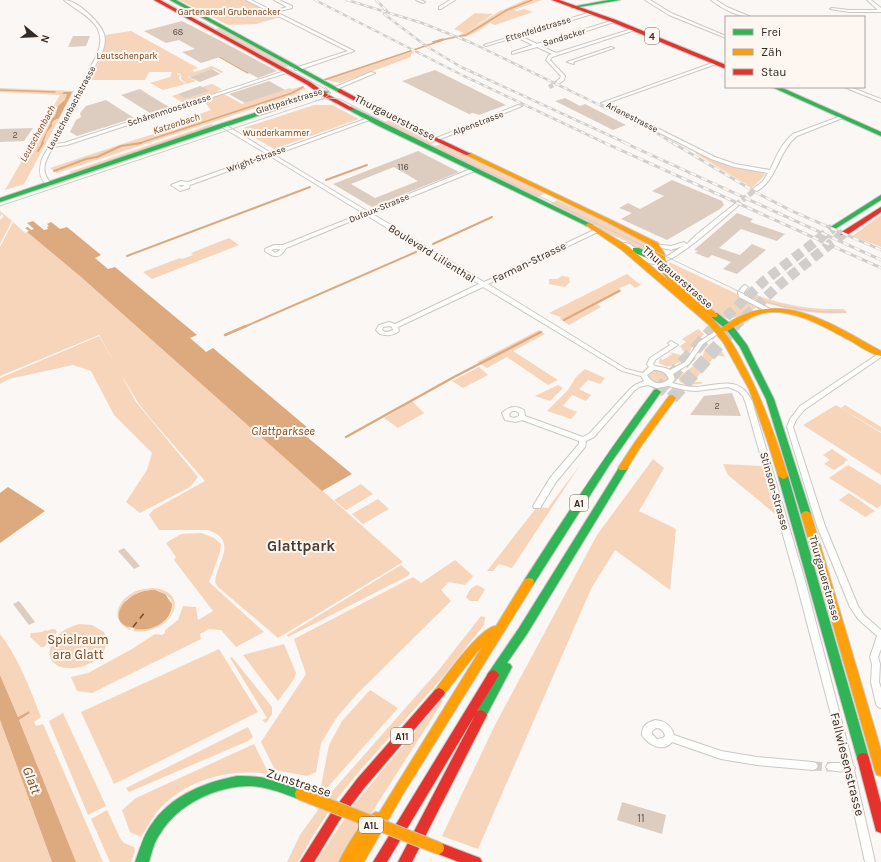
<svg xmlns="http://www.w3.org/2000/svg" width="881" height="862" viewBox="0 0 881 862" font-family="Karla,sans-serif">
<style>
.green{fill:#f7d5bb}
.water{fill:#ddaa7f}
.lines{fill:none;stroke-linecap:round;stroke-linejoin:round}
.stream-far2{stroke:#ddaa7f;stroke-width:1.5}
.stream-far1{stroke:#ddaa7f;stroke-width:2}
.stream{stroke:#ddaa7f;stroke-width:2.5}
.ferry{stroke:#7b491e;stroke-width:1.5;stroke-dasharray:6 5;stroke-linecap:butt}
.building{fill:#ddcdc0;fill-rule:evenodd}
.street-tunnel-far2{stroke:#d2cecb;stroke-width:4.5;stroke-dasharray:4.5 2;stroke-linecap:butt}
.street-tunnel-far1{stroke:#d2cecb;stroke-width:5.5;stroke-dasharray:5.5 2.5;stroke-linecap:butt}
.street-tunnel{stroke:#d2cecb;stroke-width:9;stroke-dasharray:9 4.5;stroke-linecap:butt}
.highway-tunnel-far1{stroke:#d2cecb;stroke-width:10;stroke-dasharray:10 5;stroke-linecap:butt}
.highway-tunnel{stroke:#d2cecb;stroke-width:13;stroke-dasharray:13 6;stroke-linecap:butt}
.street-casing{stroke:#ccc8c4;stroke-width:2}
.fast-casing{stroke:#ccc8c4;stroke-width:2}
.slow-casing{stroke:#ccc8c4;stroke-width:2}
.jam-casing{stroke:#ccc8c4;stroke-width:2}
.street{fill:#fefefd;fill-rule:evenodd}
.fast{fill:#30b455;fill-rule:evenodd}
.slow{fill:#ff9f0a;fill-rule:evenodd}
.jam{fill:#e5322d;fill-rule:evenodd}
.tram{stroke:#d1d0cf;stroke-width:1}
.rail-far1-casing{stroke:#d1d0cf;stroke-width:2.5}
.rail-casing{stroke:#d1d0cf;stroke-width:3}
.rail-far1{stroke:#fef6f0;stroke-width:1.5;stroke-dasharray:4.5;stroke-linecap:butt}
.rail{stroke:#fef6f0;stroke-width:2;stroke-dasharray:6;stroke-linecap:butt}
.slow-bridge-casing{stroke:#ccc8c4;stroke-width:14;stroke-linecap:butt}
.slow-bridge{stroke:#ff9f0a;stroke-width:12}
.labels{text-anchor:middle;stroke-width:4;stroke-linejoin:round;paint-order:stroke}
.far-park-label{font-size:9px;fill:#744317;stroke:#fef6f0}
.far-street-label{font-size:9px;fill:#312a25;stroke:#fef6f0}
.number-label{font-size:9px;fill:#5c534c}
.shield{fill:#fef6f0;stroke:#6e6762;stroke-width:1}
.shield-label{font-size:10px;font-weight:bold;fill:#312a25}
.far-water-label{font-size:10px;font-style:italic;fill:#7b491e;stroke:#fef6f0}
.street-label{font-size:11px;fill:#312a25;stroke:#fef6f0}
.near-number-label{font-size:11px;fill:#5c534c}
.water-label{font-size:12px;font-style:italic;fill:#7b491e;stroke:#fef6f0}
.near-park-label{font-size:13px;fill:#744317;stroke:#fef6f0}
.near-street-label{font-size:13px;fill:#312a25;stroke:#fef6f0}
.near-water-label{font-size:14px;font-style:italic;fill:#7b491e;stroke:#fef6f0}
.district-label{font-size:15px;font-weight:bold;fill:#4b3c31;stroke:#fef6f0}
</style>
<rect width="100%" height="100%" fill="#faf7f4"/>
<!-- green -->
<g class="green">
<polygon points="179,0 244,0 281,17 256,24 228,25"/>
<polygon points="525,0 542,0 514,10 517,11 524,9 533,12 495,25 490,23 475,33 465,37 459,35 464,33 454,29 475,13 493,14 467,32 498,12"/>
<polygon points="219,28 269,53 289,66 283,68 214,30"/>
<path d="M131,31L198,68L183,73L192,70L195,72L212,66L224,72L221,73L214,69L188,77L196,81L187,84L181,79V76L178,74L182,75L179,73L177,74L180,76L179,79L186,84L163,90L150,83L170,77L172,72H149L145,80H89C97,66 106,52 105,35Z"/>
<polygon points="410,51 415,53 411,54 411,57 340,83 323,79"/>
<polygon points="212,84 222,89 217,91 219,92 183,103 172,96 178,94 185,99 210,91 201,87"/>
<polygon points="303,86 306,89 299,91 301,93 57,173 50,168 134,140 191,123 184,119 211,110 204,101 224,94 242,104 290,88 292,89"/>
<polygon points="0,88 74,91 24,184 5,190 60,95 0,92"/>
<polygon points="314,105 332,105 359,119 274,149 240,129"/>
<polygon points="389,120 436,142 428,145 382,123"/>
<polygon points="212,124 213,125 200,131 88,169 71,173 69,172"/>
<polygon points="220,130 41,190 42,189 39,188 182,141"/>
<polygon points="441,144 546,193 537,197 432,147"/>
<polygon points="697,152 719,162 763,172 765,175 752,188 695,153"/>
<polygon points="557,200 616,226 651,246 657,254 653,256 642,253 626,241 609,234 551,204"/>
<polygon points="0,211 12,221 0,244 0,220 3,217 2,213 0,217"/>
<polygon points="881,215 881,247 852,236"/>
<path d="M13,222L25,233L27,232L81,277L403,562L278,638L218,587L215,582C217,561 239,541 208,530H159L149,515L153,510L205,481L150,418L139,404L120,373L136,402L198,477L190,487L140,513L126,502L147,470L152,453L114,415L91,371L73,365L9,379L0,384V378L99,336L116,365L99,335L0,376V247Z"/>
<polygon points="229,238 239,245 152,279 143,272 180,258 182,259 193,255 191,253"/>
<path d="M669,262L737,294L740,298L758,307C749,311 735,321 725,318C715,314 673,278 670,268C669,267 669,263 669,262Z"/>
<polygon points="627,274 641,285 635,288 630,284 619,288 622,291 597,304 601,307 569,325 560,319 561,317 549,313"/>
<polygon points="562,276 569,277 570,282 565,287 549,284 549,279 557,279"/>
<path d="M747,291C779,305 810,310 844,309L847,313C812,315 779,309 746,296Z"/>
<polygon points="698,329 704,334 693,345 688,355 681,362 667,367 659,363 660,358 663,360 672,354 669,352 681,355 685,353 680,346 686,342 682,339"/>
<polygon points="539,330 545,334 513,351 558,380 548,385 507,357 487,368 477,362"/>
<polygon points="713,342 719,347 725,357 716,355 693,382 703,382 701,384 686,385 680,382 678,377 692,367 702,357 705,349"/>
<polygon points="479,367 488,375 463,388 452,381"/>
<polygon points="585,369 605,378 600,384 588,380 579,389 591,395 586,401 572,395 563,406 577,412 571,419 547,411 568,390 576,377"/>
<path d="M659,370L667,374L669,378C664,385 656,384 650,380L648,374L652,371Z"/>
<polygon points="558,385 563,388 550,401 535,396"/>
<polygon points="412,401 424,413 398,428 384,418"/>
<polygon points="836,405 881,433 881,475 803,425"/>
<polygon points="845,405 881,427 881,432 841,408"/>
<polygon points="832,449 848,460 844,462 845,463 834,470 824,464 830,460 823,455"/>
<polygon points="653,459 664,468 639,511 676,529 670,590 615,550 591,589 478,849 442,836 495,725 597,535"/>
<polygon points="723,464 762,466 775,514 728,475"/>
<polygon points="580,465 512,568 499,564 493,571 487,571 537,507 548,508"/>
<polygon points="848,465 881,485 881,505 877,508 829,478"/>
<polygon points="361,484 373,494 346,510 334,500"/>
<polygon points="849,493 875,511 865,517 839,500"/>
<polygon points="378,499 389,509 363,524 352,514"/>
<polygon points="202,533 214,538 221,544 220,552 209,582 264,632 236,647 221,630 209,629 200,634 201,639 92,693 77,691 71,677 88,673 132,649 155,634 162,635 165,633 165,630 178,620 183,606 196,607 198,620 213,611 174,560 176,557 166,543 181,534"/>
<polygon points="455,560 473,576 465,585 449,582 441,590 451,601 357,694 337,717 321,743 316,772 307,776 275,770 261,742 306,674 294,639 413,577 421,583"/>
<polygon points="401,565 410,573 408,576 288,637 287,635"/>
<path d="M477,585L485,589L478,601H470L466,597C469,591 471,587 477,585Z"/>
<path d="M153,588C195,592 170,637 133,631L134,629C151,632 178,621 171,600C159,584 137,590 125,601L128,627L131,628L130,630C109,620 117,601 134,592C140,589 146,589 153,588Z"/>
<polygon points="481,616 485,617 484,625 442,678 357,774 337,799 314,834 298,862 287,862 300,835 328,796 438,671"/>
<path d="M80,624L92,625L104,632C108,640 107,648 101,655C95,661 88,665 80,667C39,676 40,633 80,624Z"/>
<polygon points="52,629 55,629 57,632 44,647 41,647 30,637 31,633 42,632 46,630 47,631"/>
<path d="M0,634C19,659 30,689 41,717L34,722L36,726L43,724L103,862H76L19,720L30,713L29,711L18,717L0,675Z"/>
<polygon points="284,644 296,673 294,679 278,701 243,655"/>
<polygon points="219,649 258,712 114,784 81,712"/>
<polygon points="232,657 272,707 272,714 266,723 262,720 267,718 230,658"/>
<polygon points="370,690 398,708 326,789 321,786 329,745 342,721"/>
<polygon points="441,700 443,701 340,862 316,862 353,806"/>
<polygon points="63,713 106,806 88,815 49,721"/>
<polygon points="0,720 52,862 0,862"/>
<polygon points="248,727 253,737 248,741 129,792 126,788"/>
<path d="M254,744L269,774C228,768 184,780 156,813C151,820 146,829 141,837L130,832L122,810L136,798Z"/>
<polygon points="107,810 120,838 124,843 134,847 135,851 131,862 110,862 91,819"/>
</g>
<!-- water -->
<g class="water">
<path d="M64,92H72L59,118C56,120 51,120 52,126L47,132L43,143H41C45,135 47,130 51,122L50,120L55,116L58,106L65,100L67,94H62Z"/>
<polygon points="33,221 44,230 48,229 47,227 49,226 47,224 51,222 60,229 67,227 101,255 95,258 108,269 115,267 197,335 190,338 204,350 206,352 213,348 314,433 307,437 352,474 322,491 81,277 27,232 29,231 25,228 28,227 31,230 34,229 27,223"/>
<polygon points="8,487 45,511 0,543 0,493"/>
<path d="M155,590L165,594L172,604C172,623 150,632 134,629L135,628C103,625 123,589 155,590Z"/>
<polygon points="0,675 18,717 29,711 30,713 19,720 76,862 52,862 0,720"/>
</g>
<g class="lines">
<!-- stream-far2 -->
<g class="stream-far2">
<polyline points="433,42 443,39"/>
<polyline points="218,56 248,73"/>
<polyline points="324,80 446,39 466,35 507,10 532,0"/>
<polyline points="0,90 55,92"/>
<polyline points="42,144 43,142"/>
<polyline points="137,144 292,93 303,87"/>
</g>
<!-- stream-far1 -->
<g class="stream-far1">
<polyline points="38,151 43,143"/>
<polyline points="54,171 86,159 97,157 121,146 141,143"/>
<polyline points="326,180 367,165"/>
<polyline points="433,244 492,217"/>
<polyline points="127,256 310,187"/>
<polyline points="564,320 619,291"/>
<polyline points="244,327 416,252"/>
</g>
<!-- stream -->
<g class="stream">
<polyline points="225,335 246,326"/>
<polyline points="346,437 454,377 541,332"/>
</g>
<!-- ferry -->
<polyline class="ferry" points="133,627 145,612"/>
</g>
<!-- building -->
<g class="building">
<polygon points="182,21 221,41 277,71 258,78 220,57 201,63 182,52 195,49 179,40 166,43 144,31"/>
<polygon points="73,36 90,36 86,46 68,47"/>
<polygon points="212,69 220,74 200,82 189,77"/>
<polygon points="435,70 506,105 479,115 473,113 469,114 402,81"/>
<polygon points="269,81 285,90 245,103 229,94"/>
<polygon points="200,86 210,91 185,99 178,94"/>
<polygon points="140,89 154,98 169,107 150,113 121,95"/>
<polygon points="565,98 580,106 585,104 626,125 613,130 555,101"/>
<polygon points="106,100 134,118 77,136 70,132 76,120 81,117 80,113 86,106"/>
<polygon points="33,128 24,141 0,142 0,129"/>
<path d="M418,151L459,172L372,207L333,184ZM394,167L418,181L375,198L351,184Z"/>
<polygon points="672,180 722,201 724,205 720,209 667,240 621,219 632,213 619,208 628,203 640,209 664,196 652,191"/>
<polygon points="737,213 753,219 750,222 785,234 777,241 741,229 719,248 740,255 752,244 766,250 737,274 723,269 731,262 712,255 708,258 695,253 698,251 694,250"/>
<polygon points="732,393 741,416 690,415 704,396"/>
<polygon points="124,548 140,566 134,569 118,551"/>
<polygon points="19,601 35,622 29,625 13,604"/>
<polygon points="622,802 666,815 662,834 617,820"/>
</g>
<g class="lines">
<!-- street-tunnel-far2 -->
<polyline class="street-tunnel-far2" points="549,87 557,83"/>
<!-- street-tunnel-far1 -->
<polyline class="street-tunnel-far1" points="736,205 755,190"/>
<!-- street-tunnel -->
<polyline class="street-tunnel" points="813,766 831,767"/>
<!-- highway-tunnel-far1 -->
<g class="highway-tunnel-far1">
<polyline points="715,327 764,281 833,228"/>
<polyline points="734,327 778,286 844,233"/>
</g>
<!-- highway-tunnel -->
<g class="highway-tunnel">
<polyline points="657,392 716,326"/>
<polyline points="672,398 735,326"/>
</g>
<defs>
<g id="street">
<path d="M64,0C77,0 100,22 104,34C106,41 104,47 102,53L54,144L64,143L285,71L289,72L67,145L53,147C45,161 39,171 52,184L49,186C38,180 39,169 42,159L98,53C108,22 83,16 64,0Z"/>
<polygon points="246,0 251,0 273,11 287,7 274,0 279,0 292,6 292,8 276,12 354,51 299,70 295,70 295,68 348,51"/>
<polygon points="416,0 421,0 425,2 423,3"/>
<polygon points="450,0 455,0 441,9 439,9 439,7"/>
<polygon points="645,0 650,0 671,13 726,36 726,38 669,15"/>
<path d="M711,0H716L727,7L751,17C738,17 721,8 711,0Z"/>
<polygon points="867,0 871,0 881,8 881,12 849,12 830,9 832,8 849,10 878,10"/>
<polygon points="591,12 592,12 592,14 520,36 537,44 614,20 617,21 541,46 556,53 635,28 635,30 552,57 550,60 565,76 564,80 559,84 555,83 560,78 561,76 546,60 549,55 552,54 537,47 512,54 512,52 533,45 516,37 486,46 484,45"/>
<polygon points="611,47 614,48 573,62 574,64 567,62"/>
<path d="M715,62L719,63L607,103L715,157L735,164L770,170C776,157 781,144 793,134L841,116L845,117L797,136C778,151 777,182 755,192L752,190L753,189L763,181L768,173L734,167L711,159L601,103Z"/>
<polygon points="371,72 375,73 337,89 333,88"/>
<polygon points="844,87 850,87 881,99 881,102"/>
<polygon points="518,105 522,106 438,140 434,139"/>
<path d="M368,118L372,119L274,155L367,211L473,168H477V170L371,213L484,282L596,229H600V231L488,284L626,369L643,373L649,367L647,364L650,358L670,345L668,343L671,341L678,345L655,360L653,364L655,366L665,368L670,370L685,362L699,342L717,330L719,329L722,331L703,344L689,364L673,374L675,379L672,383C680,385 689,387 697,387C719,385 740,375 752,401L805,581L853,765L855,768L854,770L875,862H865L845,772L828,770L826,767L828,764L831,763H843L840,749L796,581L746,404L743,396L738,391L728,387L696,391L685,390L668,386L657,388L648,385L639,387L634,391L594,437L586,441L585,447L556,482L540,508H534L533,506L550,478L579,444V441L522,420L515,422L505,420L502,413C509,406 516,405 524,410L525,416L583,437L590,433L630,389L635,385L644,381L641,376L622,371L483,287L398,327L399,331C393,336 387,336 380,334L376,330L379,325L389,322L395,324L479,284L366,215L286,248C280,259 274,258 265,251V249L274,245H283L363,213L270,156L190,185L189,188L180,191L171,185L181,181L188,182L267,154L220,126V124H224L271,153ZM178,185H185L181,187ZM275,249H280L279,251L275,253L271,250ZM389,326L392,327L393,330C389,332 385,333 382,330L383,327ZM654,370C661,370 666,372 669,379C661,386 652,384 647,375ZM512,411H516L519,413V416L514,418L510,417L509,414Z"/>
<path d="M736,203L738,204V206C722,219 673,266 654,264C642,262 631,253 623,244L624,243C636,242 644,265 661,259C668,257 676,250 683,246L671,250L653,246V244L671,246L684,242L687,244L696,235Z"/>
<polygon points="745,285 748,287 744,292 744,295 770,309 771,310 770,311 766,311 739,297 738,292 743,286"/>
<polygon points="881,352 881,357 804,410 796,420 793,427 825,526 858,606 864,615 881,630 881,649 878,657 880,664 879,682 881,688 881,708 878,707 876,704 871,682 872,664 870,657 877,636 858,619 850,607 817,526 787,427 790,419 800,406"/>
<path d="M655,720C665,721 671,725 674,735L721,751L757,757L813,762L816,763L818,766L816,769L813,770L757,765L721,759L672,742C663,753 648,745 642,735C642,726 646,723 655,720ZM656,728C661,728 664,731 665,736L663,738L657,739L652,734V731Z"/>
</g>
<g id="fast">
<polygon points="170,0 176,0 343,91 338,92"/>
<polygon points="609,0 620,0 573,8 571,7"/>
<polygon points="772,87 780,87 881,132 881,136"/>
<polygon points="324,91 329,92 0,202 0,198 220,124"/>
<polygon points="351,107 591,224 593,225 591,226 587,226 377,125 349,110 348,109"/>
<polygon points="881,195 881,200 835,229 831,229 829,228"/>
<polygon points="633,248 639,248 652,255 661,253 665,255 651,260 633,252"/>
<polygon points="711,313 717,313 732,325 747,345 774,399 811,514 809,516 803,516 801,514 766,399 740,347 726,329 711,317 710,315"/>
<path d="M657,389L661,392L610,464L533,585L529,586L525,585L524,582L525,579C566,515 608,451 654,390Z"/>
<polygon points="623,465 628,468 527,634 507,663 510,664 512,667 485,718 481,720 477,718 475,715 494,679 489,678 487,675 489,672 519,628 620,466"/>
<polygon points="783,473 788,476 869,758 867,762 863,763 859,762 857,758 778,476"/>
<path d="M237,776C262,775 283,782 305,790L307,794L305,798L301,800C285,794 268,787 251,786C216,786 178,804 160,834C154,842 152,852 149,862H135C140,849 143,836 151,825C170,796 205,782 237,776Z"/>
</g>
<g id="slow">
<path d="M466,153H470L611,220L658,243L664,253L668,269L673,276L718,315L717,317H711C697,305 669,286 661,270C657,262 657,254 652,246L607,222L466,155Z"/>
<path d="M589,223L628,246L714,320L721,328C777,285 829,323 881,351V356C870,354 860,346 851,341C826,328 793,307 763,313C750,316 738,325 727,331H723C732,341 738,353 744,365C763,400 776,438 788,476L786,478L783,479L778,476L769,446L749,389L723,342L708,324L622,250L587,226L585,225Z"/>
<polygon points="672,395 676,398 641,446 626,470 620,470 618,468 635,442 669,396"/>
<polygon points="806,511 809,512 811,514 881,750 881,776 877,775 875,771 801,514 803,512"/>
<path d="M529,578L533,579L534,582L533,585L403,794L364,862H339C345,849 363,817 376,812L379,813L482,647L477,652L443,696L439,698L435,696L433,693L435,690C445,677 481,626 496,626L525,579Z"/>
</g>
<g id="jam">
<polygon points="154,0 160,0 310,82 327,94 354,109 349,110 323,96 306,84"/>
<polygon points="552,0 559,0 616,20 726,65 726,69 612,22"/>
<polygon points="340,89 397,119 471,154 466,155 393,121 338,92 338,90"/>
<polygon points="881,207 881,212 847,235 841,235 840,233"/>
<polygon points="493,670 497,672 499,675 477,711 481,710 485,712 487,715 412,862 398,862 475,715 387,862 373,862 489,672"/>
<polygon points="439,688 443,690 445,693 443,696 365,787 339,821 314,862 300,862 331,813 357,779 435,690"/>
<polygon points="863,753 867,754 869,758 881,803 881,833 876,831 875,827 857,758 859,754"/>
<polygon points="438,842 480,858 482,862 459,862 433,852 432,848 433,844"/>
</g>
</defs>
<!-- street casing -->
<use href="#street" class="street-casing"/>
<!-- fast casing -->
<use href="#fast" class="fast-casing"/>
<!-- slow casing -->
<use href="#slow" class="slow-casing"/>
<!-- jam casing -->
<use href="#jam" class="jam-casing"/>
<!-- street -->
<use href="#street" class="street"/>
<!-- fast -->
<use href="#fast" class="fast"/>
<!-- slow -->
<use href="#slow" class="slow"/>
<!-- jam -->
<use href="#jam" class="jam"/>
<!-- tram -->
<g class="tram">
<polyline points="162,0 329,91"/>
<path d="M315,101L329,98L340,99L396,128L753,298C784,308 814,313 846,312"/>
<polyline points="0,206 325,98 331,93 325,87"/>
</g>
<defs>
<g id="rail-far1">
<polyline points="315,0 464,76 607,144"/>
<polyline points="347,0 422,23 472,43 655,132 674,144"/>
<polyline points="376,0 387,11"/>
<polyline points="384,14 426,46 461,67 628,144"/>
</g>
<g id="rail">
<polyline points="605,143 881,268"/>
<polyline points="625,143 881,260"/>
<polyline points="673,143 757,193 792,211 881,250"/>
</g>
</defs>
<!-- rail-far1 casing -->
<use href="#rail-far1" class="rail-far1-casing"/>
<!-- rail casing -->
<use href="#rail" class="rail-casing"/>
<!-- rail-far1 -->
<use href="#rail-far1" class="rail-far1"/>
<!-- rail -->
<use href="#rail" class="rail"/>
<defs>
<polyline id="slow-bridge" points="301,794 438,848"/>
</defs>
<!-- slow-bridge casing -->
<use href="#slow-bridge" class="slow-bridge-casing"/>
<!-- slow-bridge -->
<use href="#slow-bridge" class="slow-bridge"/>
</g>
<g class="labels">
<!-- far-park labels -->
<g class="far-park-label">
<text x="229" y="15">Gartenareal Grubenacker</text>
<text x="127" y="59">Leutschenpark</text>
<text x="276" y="136">Wunderkammer</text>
</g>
<!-- far-street labels -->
<g class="far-street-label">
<text transform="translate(538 29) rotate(-17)" y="3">Ettenfeldstrasse</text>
<text transform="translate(564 37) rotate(-17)" y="3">Sandacker</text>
<text transform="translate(289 101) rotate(-17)" y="3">Glattparkstrasse</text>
<text transform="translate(71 108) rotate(-62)" y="3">Leutschenbachstrasse</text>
<text transform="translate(169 110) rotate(-18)" y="3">Schärenmoosstrasse</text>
<text transform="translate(632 117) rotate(27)" y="3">Arianestrasse</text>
<text transform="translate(478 123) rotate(-21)" y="3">Alpenstrasse</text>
<text transform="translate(256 159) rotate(-20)" y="3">Wright-Strasse</text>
<text transform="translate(379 208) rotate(-22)" y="3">Dufaux-Strasse</text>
</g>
<!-- number labels -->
<g class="number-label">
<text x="178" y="35">68</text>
<text x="15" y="138">2</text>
<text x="403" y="170">116</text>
<text x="717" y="409">2</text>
</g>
<!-- shield labels -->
<g class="shield">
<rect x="645" y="28" width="14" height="16" rx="3"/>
<rect x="570" y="495" width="18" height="16" rx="3"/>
<rect x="391" y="728" width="22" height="16" rx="3"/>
<rect x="359" y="817" width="24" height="16" rx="3"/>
</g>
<g class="shield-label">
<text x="652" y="40">4</text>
<text x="579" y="507">A1</text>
<text x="402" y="740">A11</text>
<text x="371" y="829">A1L</text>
</g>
<!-- far-water labels -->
<g class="far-water-label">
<text transform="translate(176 123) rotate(-18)" y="4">Katzenbach</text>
<text transform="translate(37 133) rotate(-61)" y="4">Leutschenbach</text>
</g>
<!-- street labels -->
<g class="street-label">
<text transform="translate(395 117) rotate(27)" y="4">Thurgauerstrasse</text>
<text transform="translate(432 253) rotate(32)" y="4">Boulevard Lilienthal</text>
<text transform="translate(529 262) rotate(-26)" y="4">Farman-Strasse</text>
<text transform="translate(678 277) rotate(41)" y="4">Thurgauerstrasse</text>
<text transform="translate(775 491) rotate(74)" y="4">Stinson-Strasse</text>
<text transform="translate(825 578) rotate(74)" y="4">Thurgauerstrasse</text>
</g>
<!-- near-number labels -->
<g class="near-number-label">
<text x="641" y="822">11</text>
</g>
<!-- water labels -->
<g class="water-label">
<text x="283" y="435">Glattparksee</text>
</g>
<!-- near-park labels -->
<g class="near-park-label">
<text x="78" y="644">Spielraum<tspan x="78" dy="15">ara Glatt</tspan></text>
</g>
<!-- near-street labels -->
<g class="near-street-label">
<text transform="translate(848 764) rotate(76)" y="5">Fallwiesenstrasse</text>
<text transform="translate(299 782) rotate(18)" y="5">Zunstrasse</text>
</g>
<!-- near-water labels -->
<g class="near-water-label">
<text transform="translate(32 780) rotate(69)" y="5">Glatt</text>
</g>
<!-- district labels -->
<g class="district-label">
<text x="301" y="551">Glattpark</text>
</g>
</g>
<!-- legend -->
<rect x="725" y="16" width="140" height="72" fill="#fef6f0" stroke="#aca49f"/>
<rect x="733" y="29" width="20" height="6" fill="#30b455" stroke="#aca49f"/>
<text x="761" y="36" font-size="12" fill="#312a25">Frei</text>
<rect x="733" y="49" width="20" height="6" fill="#ff9f0a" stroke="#aca49f"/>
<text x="761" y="56" font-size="12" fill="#312a25">Zäh</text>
<rect x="733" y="69" width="20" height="6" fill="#e5322d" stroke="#aca49f"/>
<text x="761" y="76" font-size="12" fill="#312a25">Stau</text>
<!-- north arrow -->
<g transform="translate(36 36) rotate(108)" stroke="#fef6f0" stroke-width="3" paint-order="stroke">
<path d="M0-3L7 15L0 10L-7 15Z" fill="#312a25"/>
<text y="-6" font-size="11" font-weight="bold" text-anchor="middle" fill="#312a25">N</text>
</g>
</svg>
